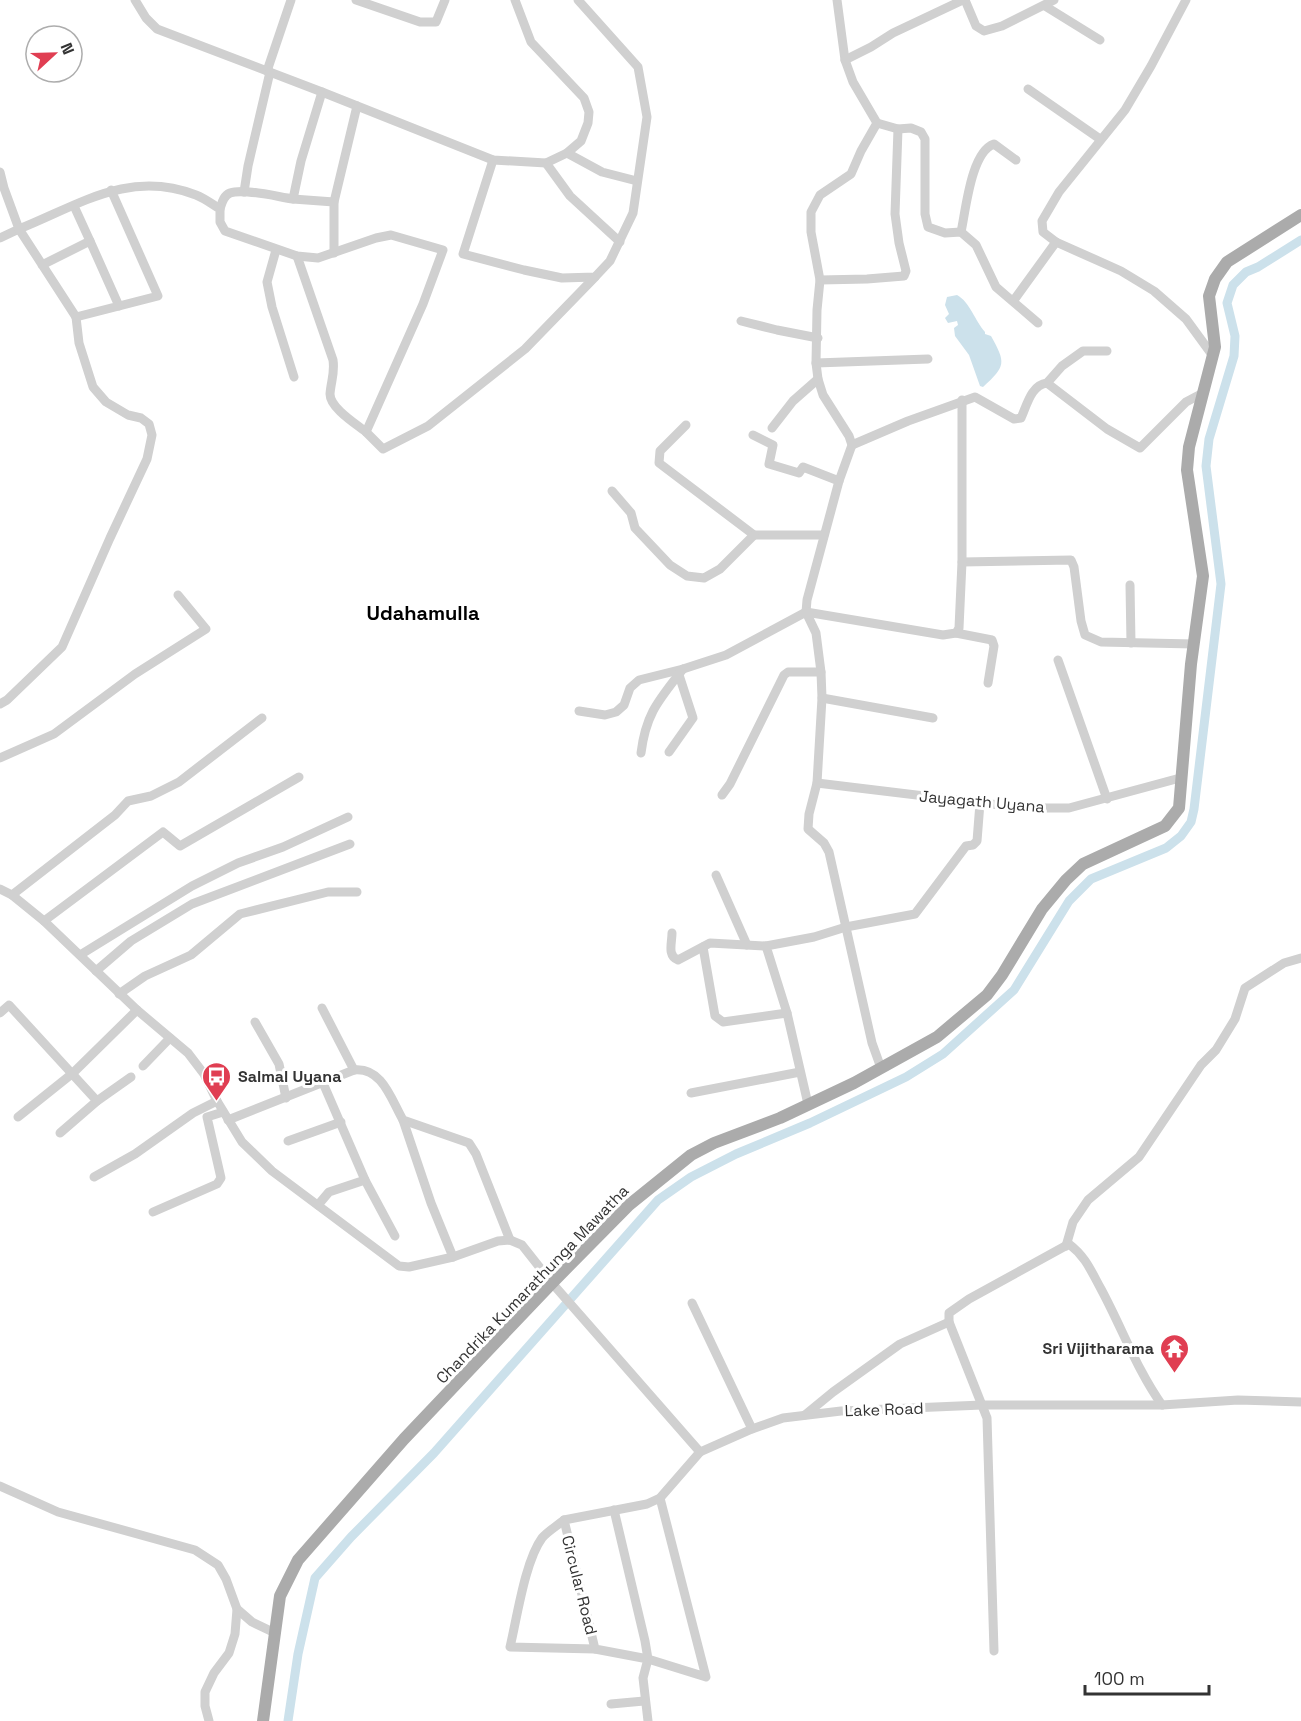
<svg xmlns="http://www.w3.org/2000/svg" width="1301" height="1721" viewBox="0 0 1301 1721" font-family="'Space Grotesk',sans-serif">
<style>
.water{fill:#cce1eb}
.lines{fill:none;stroke-linecap:round;stroke-linejoin:round}
.canal{stroke:#cce1eb;stroke-width:9}
.minor{stroke:#d0d0d0;stroke-width:9}
.major{stroke:#ababab;stroke-width:12}
.labels{text-anchor:middle;stroke-width:6;stroke-linejoin:round;paint-order:stroke}
.street-label{font-size:16px;fill:#333;stroke:#fff}
.poi-label{font-size:16px;font-weight:bold;fill:#333;stroke:#fff;text-anchor:start}
.quarter-label{font-size:20px;font-weight:bold;fill:#000;stroke:#fff}
</style>
<rect width="100%" height="100%" fill="#fff"/>
<!-- water -->
<path class="water" d="M957,295C970,302 975,321 985,332V334L991,336C1006,363 1006,366 983,387L980,386L969,355L955,336L954,328L958,325L957,321L948,323L945,318L949,314L945,305L947,297Z"/>
<g class="lines">
<!-- canal -->
<polyline class="canal" points="288,1721 298,1654 315,1578 351,1537 434,1453 658,1200 691,1177 736,1154 810,1123 906,1077 943,1054 1014,990 1069,901 1091,879 1166,848 1181,836 1191,822 1194,809 1221,584 1206,466 1209,439 1234,356 1235,336 1227,303 1233,285 1246,272 1258,267 1301,240"/>
<!-- minor -->
<g class="minor">
<path d="M135,0L146,18L157,29L322,92L301,161L293,199C278,197 244,188 230,193C223,196 222,203 220,209"/>
<polyline points="356,0 420,22 436,22 445,0"/>
<polyline points="837,0 845,60 853,82 877,123 861,151 851,174 820,195 811,212 811,232 820,280 817,310 816,363 818,379 823,395 849,436 852,445 839,481 807,600 806,612 816,633 821,672 822,698 817,783 809,814 808,829 824,843 829,852 872,1043 881,1068"/>
<polyline points="965,0 976,26 984,31 1002,26 1054,0"/>
<polyline points="1186,0 1151,66 1125,110 1059,192 1042,221 1043,232 1056,242 1121,271 1154,291 1186,319 1213,356"/>
<polyline points="1045,6 1100,40"/>
<polyline points="845,60 871,47 893,33 963,0"/>
<polyline points="267,71 291,0"/>
<polyline points="1028,89 1100,139"/>
<polyline points="322,92 493,160 546,163 567,153 581,141 588,123 589,112 584,98 531,42 515,0"/>
<polyline points="877,123 898,129"/>
<polyline points="567,153 602,172 637,181"/>
<polyline points="493,160 463,254 524,270 562,278 595,277 610,261 633,213 647,117 638,67 578,0"/>
<polyline points="546,163 570,196 620,242"/>
<polyline points="0,172 4,188 19,229 0,238"/>
<polyline points="111,190 158,296 119,306"/>
<polyline points="244,192 248,166 270,72"/>
<polyline points="293,199 334,202"/>
<polyline points="74,206 90,241"/>
<path d="M961,232C966,209 971,152 994,144L1016,160"/>
<polyline points="276,250 267,282 272,307 294,377"/>
<polyline points="334,253 334,202 357,106"/>
<path d="M297,256L333,360C335,373 331,381 330,394C330,408 356,424 366,432"/>
<path d="M42,265L90,241L119,306L76,317L19,229C79,205 129,169 196,195C204,198 212,204 220,209V222L225,231L297,256L318,258L376,238L391,235L443,250L423,304L366,432L383,449L428,426L525,349L595,277"/>
<polyline points="820,280 867,279 904,276 906,271 899,243 895,214 898,129 911,128 921,132 925,139 925,214 928,227 945,233 961,232 976,245 996,287 1038,323"/>
<polyline points="1014,300 1056,242"/>
<polyline points="741,321 777,330 818,338"/>
<polyline points="816,363 928,359"/>
<polyline points="1047,383 1062,366 1083,351 1107,351"/>
<polyline points="686,425 660,451 659,463 754,535 824,535"/>
<polyline points="772,428 793,401 818,379"/>
<polyline points="753,435 773,445 769,464 799,473 803,467 839,481"/>
<path d="M852,445L908,421L975,397L1014,419L1021,418C1027,405 1031,385 1047,383L1107,429L1140,448L1186,402L1203,393"/>
<polyline points="612,491 631,513 635,528 670,565 687,576 704,578 720,569 754,535"/>
<polyline points="962,562 1071,560 1074,567 1081,621 1085,635 1101,642 1194,644"/>
<polyline points="1130,585 1131,643"/>
<polyline points="956,633 992,640 994,646 988,683"/>
<polyline points="1058,660 1107,799"/>
<polyline points="822,698 933,718"/>
<polyline points="0,704 7,700 62,647 110,538 147,459 152,435 149,424 141,418 128,415 106,402 93,387 79,343 76,317"/>
<polyline points="579,711 605,715 616,712 624,705 630,688 639,680 683,669 726,655 806,612 943,635 956,633 959,628 962,562 962,400"/>
<polyline points="669,752 693,718 679,675"/>
<path d="M641,753C646,713 659,700 683,669"/>
<polyline points="0,758 54,734 135,674 206,629 178,595"/>
<polyline points="817,783 1024,808 1069,808 1180,778"/>
<polyline points="722,795 730,784 784,675 788,672 821,672"/>
<polyline points="716,875 747,945"/>
<polyline points="0,889 12,895 44,921 137,1010 188,1053 204,1074 217,1101 242,1142 272,1171 399,1266 409,1267 453,1257 498,1241 510,1240 522,1245 552,1283 700,1452"/>
<polyline points="12,895 115,815 128,801 151,796 179,782 262,718"/>
<polyline points="44,921 163,832 180,846 299,777"/>
<path d="M672,933C672,943 667,956 678,960L710,943L766,946"/>
<polyline points="703,947 715,1016 723,1022 787,1013"/>
<polyline points="80,955 192,886 238,863 283,847 348,817"/>
<polyline points="96,971 131,941 192,904 350,844"/>
<polyline points="119,994 145,976 191,955 240,914 328,892 357,892"/>
<polyline points="322,1008 354,1070"/>
<polyline points="0,1013 9,1005 97,1101 60,1133"/>
<polyline points="255,1022 279,1064 286,1098"/>
<polyline points="143,1066 170,1038"/>
<polyline points="323,1083 365,1180 395,1236"/>
<polyline points="691,1093 800,1072"/>
<polyline points="97,1101 131,1077"/>
<polyline points="808,1104 787,1013 766,946 814,937 846,927 915,914 966,846 973,845 977,841 980,803"/>
<polyline points="18,1117 73,1073 137,1010"/>
<path d="M228,1120L354,1070C382,1067 391,1099 403,1120L469,1143L476,1154L510,1240"/>
<polyline points="403,1120 431,1203 453,1257"/>
<polyline points="288,1141 341,1122"/>
<polyline points="94,1177 135,1154 193,1113 217,1101"/>
<polyline points="318,1205 329,1192 365,1180"/>
<polyline points="153,1212 217,1184 221,1178 207,1117 223,1112"/>
<polyline points="1066,1246 1073,1222 1088,1200 1139,1157 1201,1065 1216,1050 1235,1019 1245,988 1284,963 1301,958"/>
<polyline points="692,1303 752,1429"/>
<path d="M949,1322V1313L969,1299L1069,1244C1086,1257 1091,1271 1101,1289C1122,1328 1137,1370 1162,1405"/>
<polyline points="805,1415 833,1392 900,1344 949,1322 987,1418 994,1651"/>
<polyline points="0,1486 58,1512 195,1550 218,1565 226,1579 237,1609 235,1634 229,1653 214,1673 205,1692 205,1706 209,1721"/>
<polyline points="614,1510 645,1641 648,1659 706,1677 660,1498"/>
<path d="M564,1520C557,1526 548,1531 542,1538C525,1561 517,1618 510,1647L595,1649"/>
<polyline points="237,1609 252,1622 275,1633"/>
<polyline points="611,1704 644,1701"/>
<polyline points="648,1721 643,1678 648,1659 595,1649 564,1520 647,1504 660,1498 700,1452 752,1429 783,1418 841,1411 982,1405 1162,1405 1238,1400 1301,1402"/>
</g>
<!-- major -->
<polyline class="major" points="263,1721 280,1596 298,1560 404,1439 552,1283 629,1205 691,1155 714,1143 780,1118 854,1083 937,1037 987,995 1002,975 1042,909 1066,880 1083,864 1165,826 1179,808 1191,664 1203,576 1187,470 1189,447 1215,347 1209,296 1215,279 1227,262 1301,215"/>
</g>
<!-- icons -->
<defs>
<symbol id="bus-pin" viewBox="-11 -11 22 30"><path d="M0 17L-7.5 6A9.5 9.5 0 1 1 7.5 6Z" fill="#e03e52" stroke="#fff"/><path d="M-5-6H5V4H4V6H2V4H-2V6H-4V4H-5ZM-3.5-4V0h7V-4ZM-3.5 1.2v1.5H-2V1.2ZM2 1.2v1.5H3.5V1.2Z" fill="#fff"/></symbol>
<symbol id="temple-pin" viewBox="-11 -11 22 30"><path d="M0 17L-7.5 6A9.5 9.5 0 1 1 7.5 6Z" fill="#e03e52" stroke="#fff"/><path d="M0-6L5-2H3V0L6.5 2.5H4V6H1.5V3h-3V6H-4V2.5H-6.5L-3 0V-2H-5Z" fill="#fff"/></symbol>
</defs>
<g fill-rule="evenodd">
<use href="#bus-pin" x="200" y="1060" width="33" height="45"/>
<use href="#temple-pin" x="1158" y="1332" width="33" height="45"/>
</g>
<g class="labels">
<!-- street labels -->
<g class="street-label">
<text transform="translate(982 801) rotate(5)" y="6">Jayagath Uyana</text>
<text transform="translate(532 1284) rotate(-46)" y="6">Chandrika Kumarathunga Mawatha</text>
<text transform="translate(884 1409) rotate(-2)" y="6">Lake Road</text>
<text transform="translate(580 1585) rotate(76)" y="6">Circular Road</text>
</g>
<!-- poi labels -->
<g class="poi-label">
<text x="238" y="1082">Salmal Uyana</text>
<text x="1154" y="1354" text-anchor="end">Sri Vijitharama</text>
</g>
<!-- quarter labels -->
<g class="quarter-label">
<text x="423" y="620">Udahamulla</text>
</g>
</g>
<!-- north arrow -->
<g transform="translate(54 54) rotate(68)"><circle r="28" fill="#ffffff" stroke="#adadad" stroke-width="1.5"/>
<path d="M0-4.5L10 22L0 15L-10 22Z" fill="#e03e52"/>
<text y="-9" font-size="16" font-weight="bold" text-anchor="middle" fill="#333333">N</text>
</g>
<!-- scale -->
<path d="M1085 1685v9h124v-9" fill="none" stroke="#333333" stroke-width="3"/>
<text x="1094" y="1685" font-size="18" fill="#333333" stroke="#ffffff" stroke-width="4.5" paint-order="stroke">100 m</text>
</svg>
